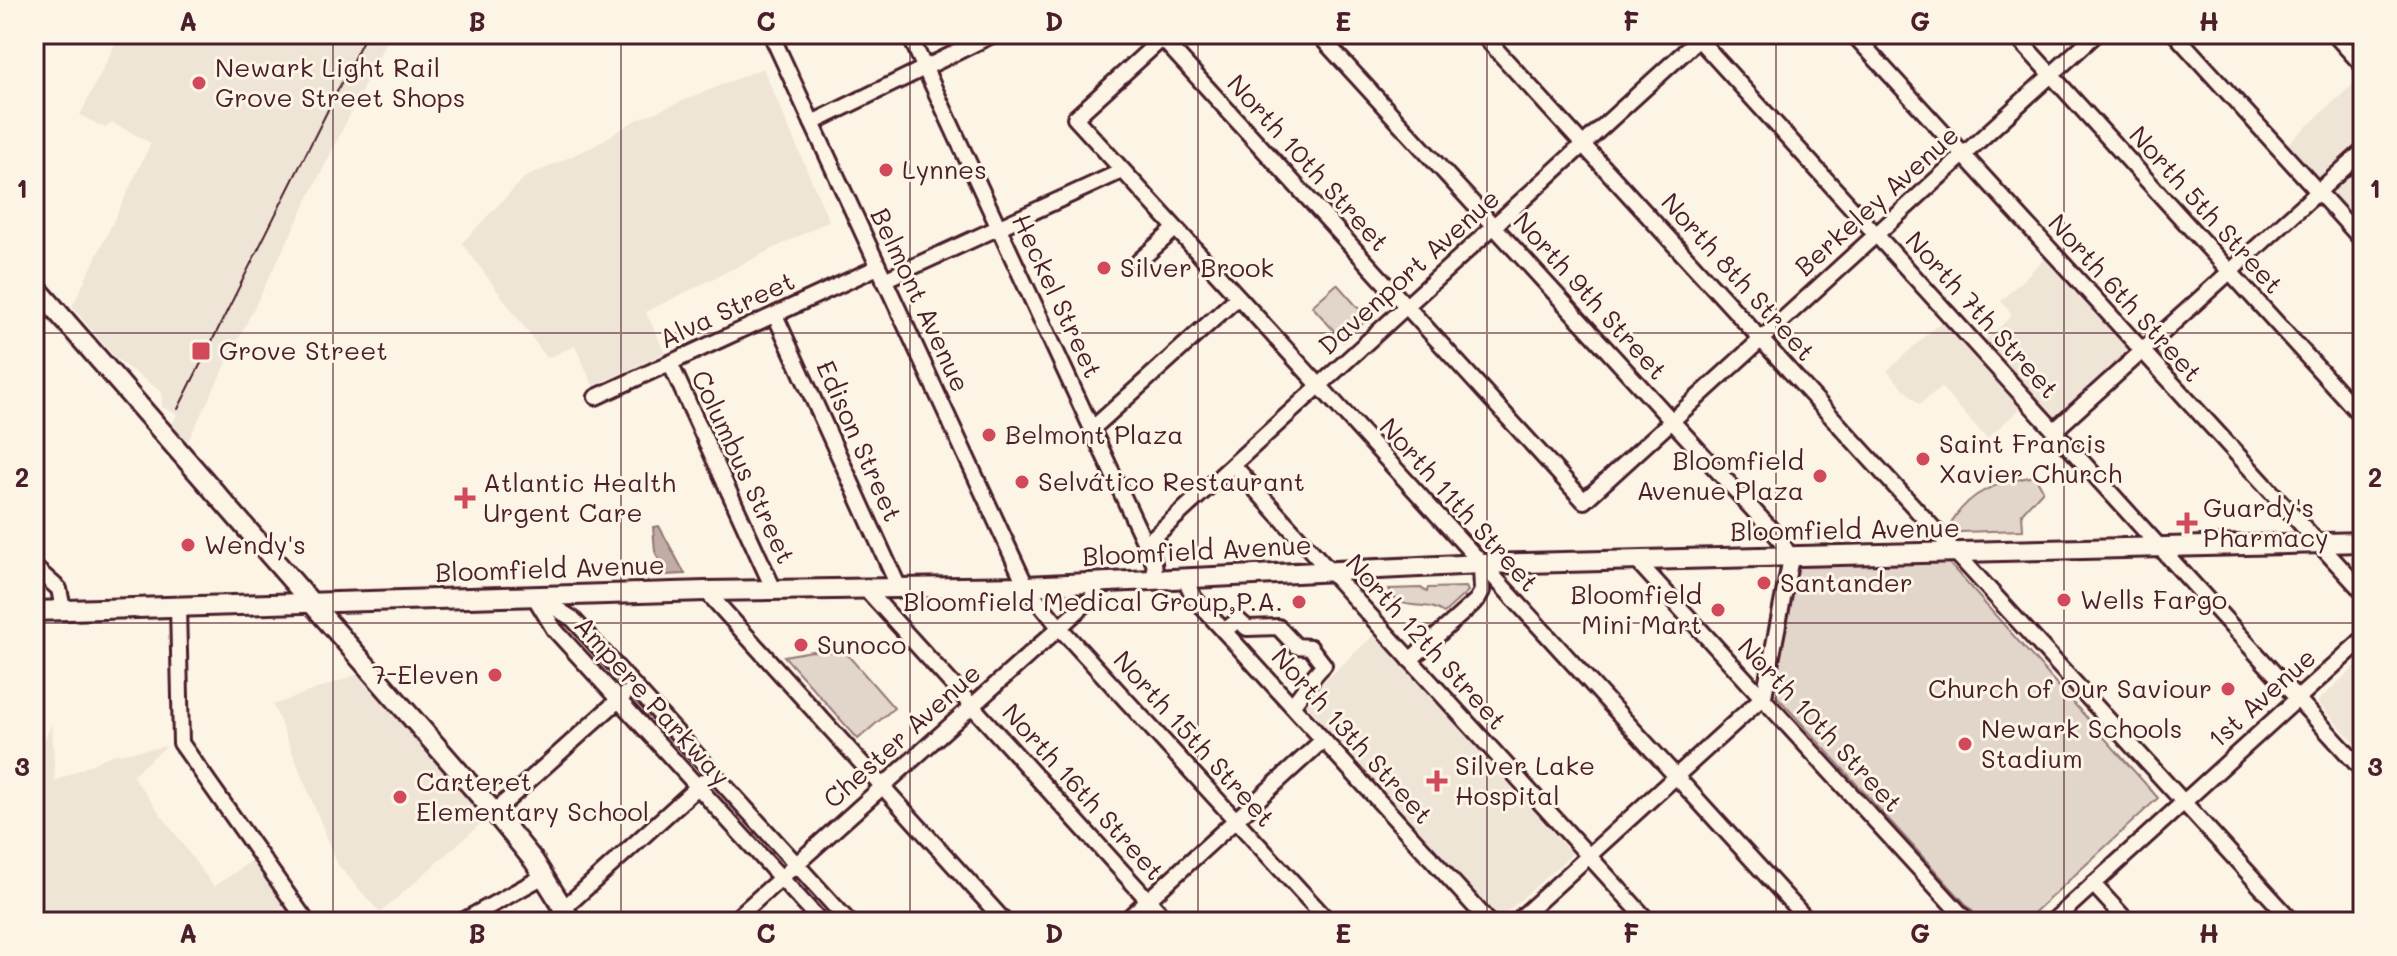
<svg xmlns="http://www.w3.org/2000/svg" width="2397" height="956" viewBox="0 0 2397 956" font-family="Mali,sans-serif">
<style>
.built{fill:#eee5d7}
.green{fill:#e2d5ca;stroke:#967a7a;stroke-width:2}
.water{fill:#c0aca5;stroke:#917474;stroke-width:2}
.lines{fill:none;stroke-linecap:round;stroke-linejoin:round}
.minor-casing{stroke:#4a1f2b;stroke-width:20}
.major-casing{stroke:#4a1f2b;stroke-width:24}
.minor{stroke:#fcf5e5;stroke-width:14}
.major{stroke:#fcf5e5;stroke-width:18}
.tram{stroke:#4a1f2b;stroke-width:2}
.grid{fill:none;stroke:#4a1f2b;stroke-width:2;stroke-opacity:0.55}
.poi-dot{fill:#d1495b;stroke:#fcf5e5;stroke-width:3}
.labels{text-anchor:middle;stroke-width:6;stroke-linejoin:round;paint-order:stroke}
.poi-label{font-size:26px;fill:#4a1f2b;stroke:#fcf5e5;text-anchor:start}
.street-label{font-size:26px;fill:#4a1f2b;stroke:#fcf5e5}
.neatline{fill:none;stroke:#4a1f2b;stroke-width:3}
.grid-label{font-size:26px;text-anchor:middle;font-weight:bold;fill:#4a1f2b}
</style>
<rect width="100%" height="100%" fill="#fcf5e5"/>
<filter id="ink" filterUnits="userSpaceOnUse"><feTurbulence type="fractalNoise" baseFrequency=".0125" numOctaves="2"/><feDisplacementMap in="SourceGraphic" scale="16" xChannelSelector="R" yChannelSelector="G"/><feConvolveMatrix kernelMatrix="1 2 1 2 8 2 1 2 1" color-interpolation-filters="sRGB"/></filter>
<g filter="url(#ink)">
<!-- built -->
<g class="built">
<polygon points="120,34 390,34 187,443 172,425 177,414 162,407 162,392 116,359 72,307 151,143 113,123 105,128 80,115"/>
<polygon points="763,68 829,221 646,312 665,353 593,386 575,346 547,358 462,243 524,178 594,146 634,121"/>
<polygon points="2363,75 2363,238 2282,149"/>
<polygon points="2048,255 2138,351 2053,430 1980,346 2012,315 2001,301"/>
<polygon points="1949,314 2026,403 1987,439 1941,387 1919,405 1887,371"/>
<polygon points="1375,634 1572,854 1500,918 1297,707"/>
<polygon points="2363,659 2363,752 2317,702"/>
<polygon points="358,674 485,820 380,913 338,865 273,705"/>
<polygon points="52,724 55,781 111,755 167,746 132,775 214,887 251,861 296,922 34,922 34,761"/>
</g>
<!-- green -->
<g class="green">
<polygon points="1337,284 1368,319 1343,341 1312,306"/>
<path d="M2035,476L2043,490L2022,513L2023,530L1960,532L1952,528L1951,523C1971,489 1998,483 2035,476Z"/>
<polygon points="1947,561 2158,798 2024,922 1982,922 1771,690 1795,562"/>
<path d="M1466,587L1468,591L1444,613C1423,598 1401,615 1389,589L1421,588L1427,592L1428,588Z"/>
<polygon points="812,651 845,652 894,708 858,739 784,656"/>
</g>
<!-- water -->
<polygon class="water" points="659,526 685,574 665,575 655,551 653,527"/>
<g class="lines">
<defs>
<g id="minor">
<polyline points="771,34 1026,586 1060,628 1329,922"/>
<polyline points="909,34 1154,563 1156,580"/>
<polyline points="1158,34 1584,501 2096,34"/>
<polyline points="1167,34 1075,118 1809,922"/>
<polyline points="1318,34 1778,537 1791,558 1764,696 1516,922"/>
<polyline points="1482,34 2293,922"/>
<polyline points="1694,34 2363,771"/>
<polyline points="1853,34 2363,592"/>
<polyline points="2014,34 2363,418"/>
<polyline points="2175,34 2363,241"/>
<polyline points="2334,34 2363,66"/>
<polyline points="812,123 994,34"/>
<polyline points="1139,261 1175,229"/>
<polyline points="884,280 1122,171"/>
<polyline points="775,315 899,588"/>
<polyline points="670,363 774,590"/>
<polyline points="596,397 878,267"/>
<polyline points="1092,429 1238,297"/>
<polyline points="2054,431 2363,151"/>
<polyline points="1233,465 1649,922"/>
<polyline points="1145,545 1703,35"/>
<polyline points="1637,561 1968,922"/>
<polyline points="34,567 59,589 63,609"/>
<polyline points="1185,579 1194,598 1489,922"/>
<polyline points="865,588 1168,922"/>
<polyline points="706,591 1005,922"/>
<polyline points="534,596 554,629 821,922"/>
<polyline points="538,597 573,619 849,922"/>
<polyline points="178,606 181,743 307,922"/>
<path d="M1224,631L1238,620L1247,628L1278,627L1296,646L1310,647L1324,665C1310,678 1304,692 1292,705"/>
<polyline points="1410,660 1477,600 1482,591 1481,565"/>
<polyline points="494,812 625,694"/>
<polyline points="2093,884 2128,922"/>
<polyline points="564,908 704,781"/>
<polyline points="461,922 544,876"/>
<polyline points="732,922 1091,599 1099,582"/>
<polyline points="1124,922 1323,740"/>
<polyline points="2052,922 2363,639"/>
</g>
<g id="major">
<polyline points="34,285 494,812 534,861 572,922"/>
<polyline points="34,611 706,591 1026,586 1481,564 2363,542"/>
</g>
</defs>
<!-- minor casing -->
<use href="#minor" class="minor-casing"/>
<!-- major casing -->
<use href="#major" class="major-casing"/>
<!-- minor -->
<use href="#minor" class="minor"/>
<!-- major -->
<use href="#major" class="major"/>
<!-- tram -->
<polyline class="tram" points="178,409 366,34"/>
</g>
</g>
<!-- grid -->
<path class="grid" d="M333,34V922M621,34V922M910,34V922M1198,34V922M1487,34V922M1776,34V922M2064,34V922M34,333H2363M34,623H2363"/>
<!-- markers -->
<g class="poi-dot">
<circle cx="199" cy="83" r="8"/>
<circle cx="886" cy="170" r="8"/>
<circle cx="1104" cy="268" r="8"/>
<rect x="191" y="341" width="20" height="20" rx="4"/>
<circle cx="989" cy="435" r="8"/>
<circle cx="1923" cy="459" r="8"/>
<circle cx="1820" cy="476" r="8"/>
<circle cx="1022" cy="482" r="8"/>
<path d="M461 486h8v8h8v8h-8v8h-8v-8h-8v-8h8z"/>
<path d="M2183 511h8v8h8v8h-8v8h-8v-8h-8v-8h8z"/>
<circle cx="188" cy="545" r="8"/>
<circle cx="1764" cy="583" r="8"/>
<circle cx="2064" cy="600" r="8"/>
<circle cx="1299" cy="602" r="8"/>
<circle cx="1718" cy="610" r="8"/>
<circle cx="801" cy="645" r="8"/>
<circle cx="495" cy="675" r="8"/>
<circle cx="2228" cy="689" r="8"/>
<circle cx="1965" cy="744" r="8"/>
<path d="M1433 769h8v8h8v8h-8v8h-8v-8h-8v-8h8z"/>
<circle cx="400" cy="797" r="8"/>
</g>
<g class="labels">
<!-- poi labels -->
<g class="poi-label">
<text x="215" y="77">Newark Light Rail<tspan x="215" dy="30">Grove Street Shops</tspan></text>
<text x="902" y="179">Lynnes</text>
<text x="1120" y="277">Silver Brook</text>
<text x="219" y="360">Grove Street</text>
<text x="1005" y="444">Belmont Plaza</text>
<text x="1939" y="453">Saint Francis<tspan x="1939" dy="30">Xavier Church</tspan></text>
<text x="1804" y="470" text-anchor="end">Bloomfield<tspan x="1804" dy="30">Avenue Plaza</tspan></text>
<text x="1038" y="491">Selvático Restaurant</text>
<text x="483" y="492">Atlantic Health<tspan x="483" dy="30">Urgent Care</tspan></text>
<text x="2203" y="517">Guardy's<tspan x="2203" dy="30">Pharmacy</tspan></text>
<text x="204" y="554">Wendy's</text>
<text x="1780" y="592">Santander</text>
<text x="1702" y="604" text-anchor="end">Bloomfield<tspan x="1702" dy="30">Mini Mart</tspan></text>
<text x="2080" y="609">Wells Fargo</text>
<text x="1283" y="611" text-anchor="end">Bloomfield Medical Group,P.A.</text>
<text x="817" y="654">Sunoco</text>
<text x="479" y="684" text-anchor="end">7-Eleven</text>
<text x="2212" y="698" text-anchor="end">Church of Our Saviour</text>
<text x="1981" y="738">Newark Schools<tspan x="1981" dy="30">Stadium</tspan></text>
<text x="1455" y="775">Silver Lake<tspan x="1455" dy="30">Hospital</tspan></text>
<text x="416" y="791">Carteret<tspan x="416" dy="30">Elementary School</tspan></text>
</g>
<!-- street labels -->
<g class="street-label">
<text transform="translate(1308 163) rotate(48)" y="9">North 10th Street</text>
<text transform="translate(1877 201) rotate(-42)" y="9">Berkeley Avenue</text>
<text transform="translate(2206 210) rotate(48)" y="9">North 5th Street</text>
<text transform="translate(1409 272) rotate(-42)" y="9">Davenport Avenue</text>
<text transform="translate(1738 277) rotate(48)" y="9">North 8th Street</text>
<text transform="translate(1057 296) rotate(65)" y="9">Heckel Street</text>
<text transform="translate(1590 296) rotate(48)" y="9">North 9th Street</text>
<text transform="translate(2125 298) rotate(48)" y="9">North 6th Street</text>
<text transform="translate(920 300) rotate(65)" y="9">Belmont Avenue</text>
<text transform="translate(727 310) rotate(-25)" y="9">Alva Street</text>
<text transform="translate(1982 315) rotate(48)" y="9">North 7th Street</text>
<text transform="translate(859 441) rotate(66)" y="9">Edison Street</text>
<text transform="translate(743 467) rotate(65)" y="9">Columbus Street</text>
<text transform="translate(1459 505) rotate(48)" y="9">North 11th Street</text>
<text transform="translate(1845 530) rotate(-1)" y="9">Bloomfield Avenue</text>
<text transform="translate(1197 551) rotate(-3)" y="9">Bloomfield Avenue</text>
<text transform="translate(550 569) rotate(-2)" y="9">Bloomfield Avenue</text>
<text transform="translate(1426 642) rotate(48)" y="9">North 12th Street</text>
<text transform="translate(2262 698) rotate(-42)" y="9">1st Avenue</text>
<text transform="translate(652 701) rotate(48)" y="9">Ampere Parkway</text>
<text transform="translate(1820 725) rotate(47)" y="9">North 10th Street</text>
<text transform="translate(902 736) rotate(-42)" y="9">Chester Avenue</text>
<text transform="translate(1352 736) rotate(48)" y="9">North 13th Street</text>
<text transform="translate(1194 739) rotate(48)" y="9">North 15th Street</text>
<text transform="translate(1083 792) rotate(48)" y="9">North 16th Street</text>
</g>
</g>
<!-- margin -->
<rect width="2397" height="956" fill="none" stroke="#fcf5e5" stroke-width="88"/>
<rect x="44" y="44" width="2309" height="868" class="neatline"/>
<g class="grid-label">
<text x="188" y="31">A</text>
<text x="477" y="31">B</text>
<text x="766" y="31">C</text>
<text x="1054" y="31">D</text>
<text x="1343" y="31">E</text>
<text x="1631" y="31">F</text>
<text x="1920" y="31">G</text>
<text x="2209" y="31">H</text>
<text x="22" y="198">1</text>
<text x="2375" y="198">1</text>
<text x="22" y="487">2</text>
<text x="2375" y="487">2</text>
<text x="22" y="776">3</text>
<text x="2375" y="776">3</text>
<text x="188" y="943">A</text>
<text x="477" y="943">B</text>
<text x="766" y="943">C</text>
<text x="1054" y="943">D</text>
<text x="1343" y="943">E</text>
<text x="1631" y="943">F</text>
<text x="1920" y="943">G</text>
<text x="2209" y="943">H</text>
</g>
</svg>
